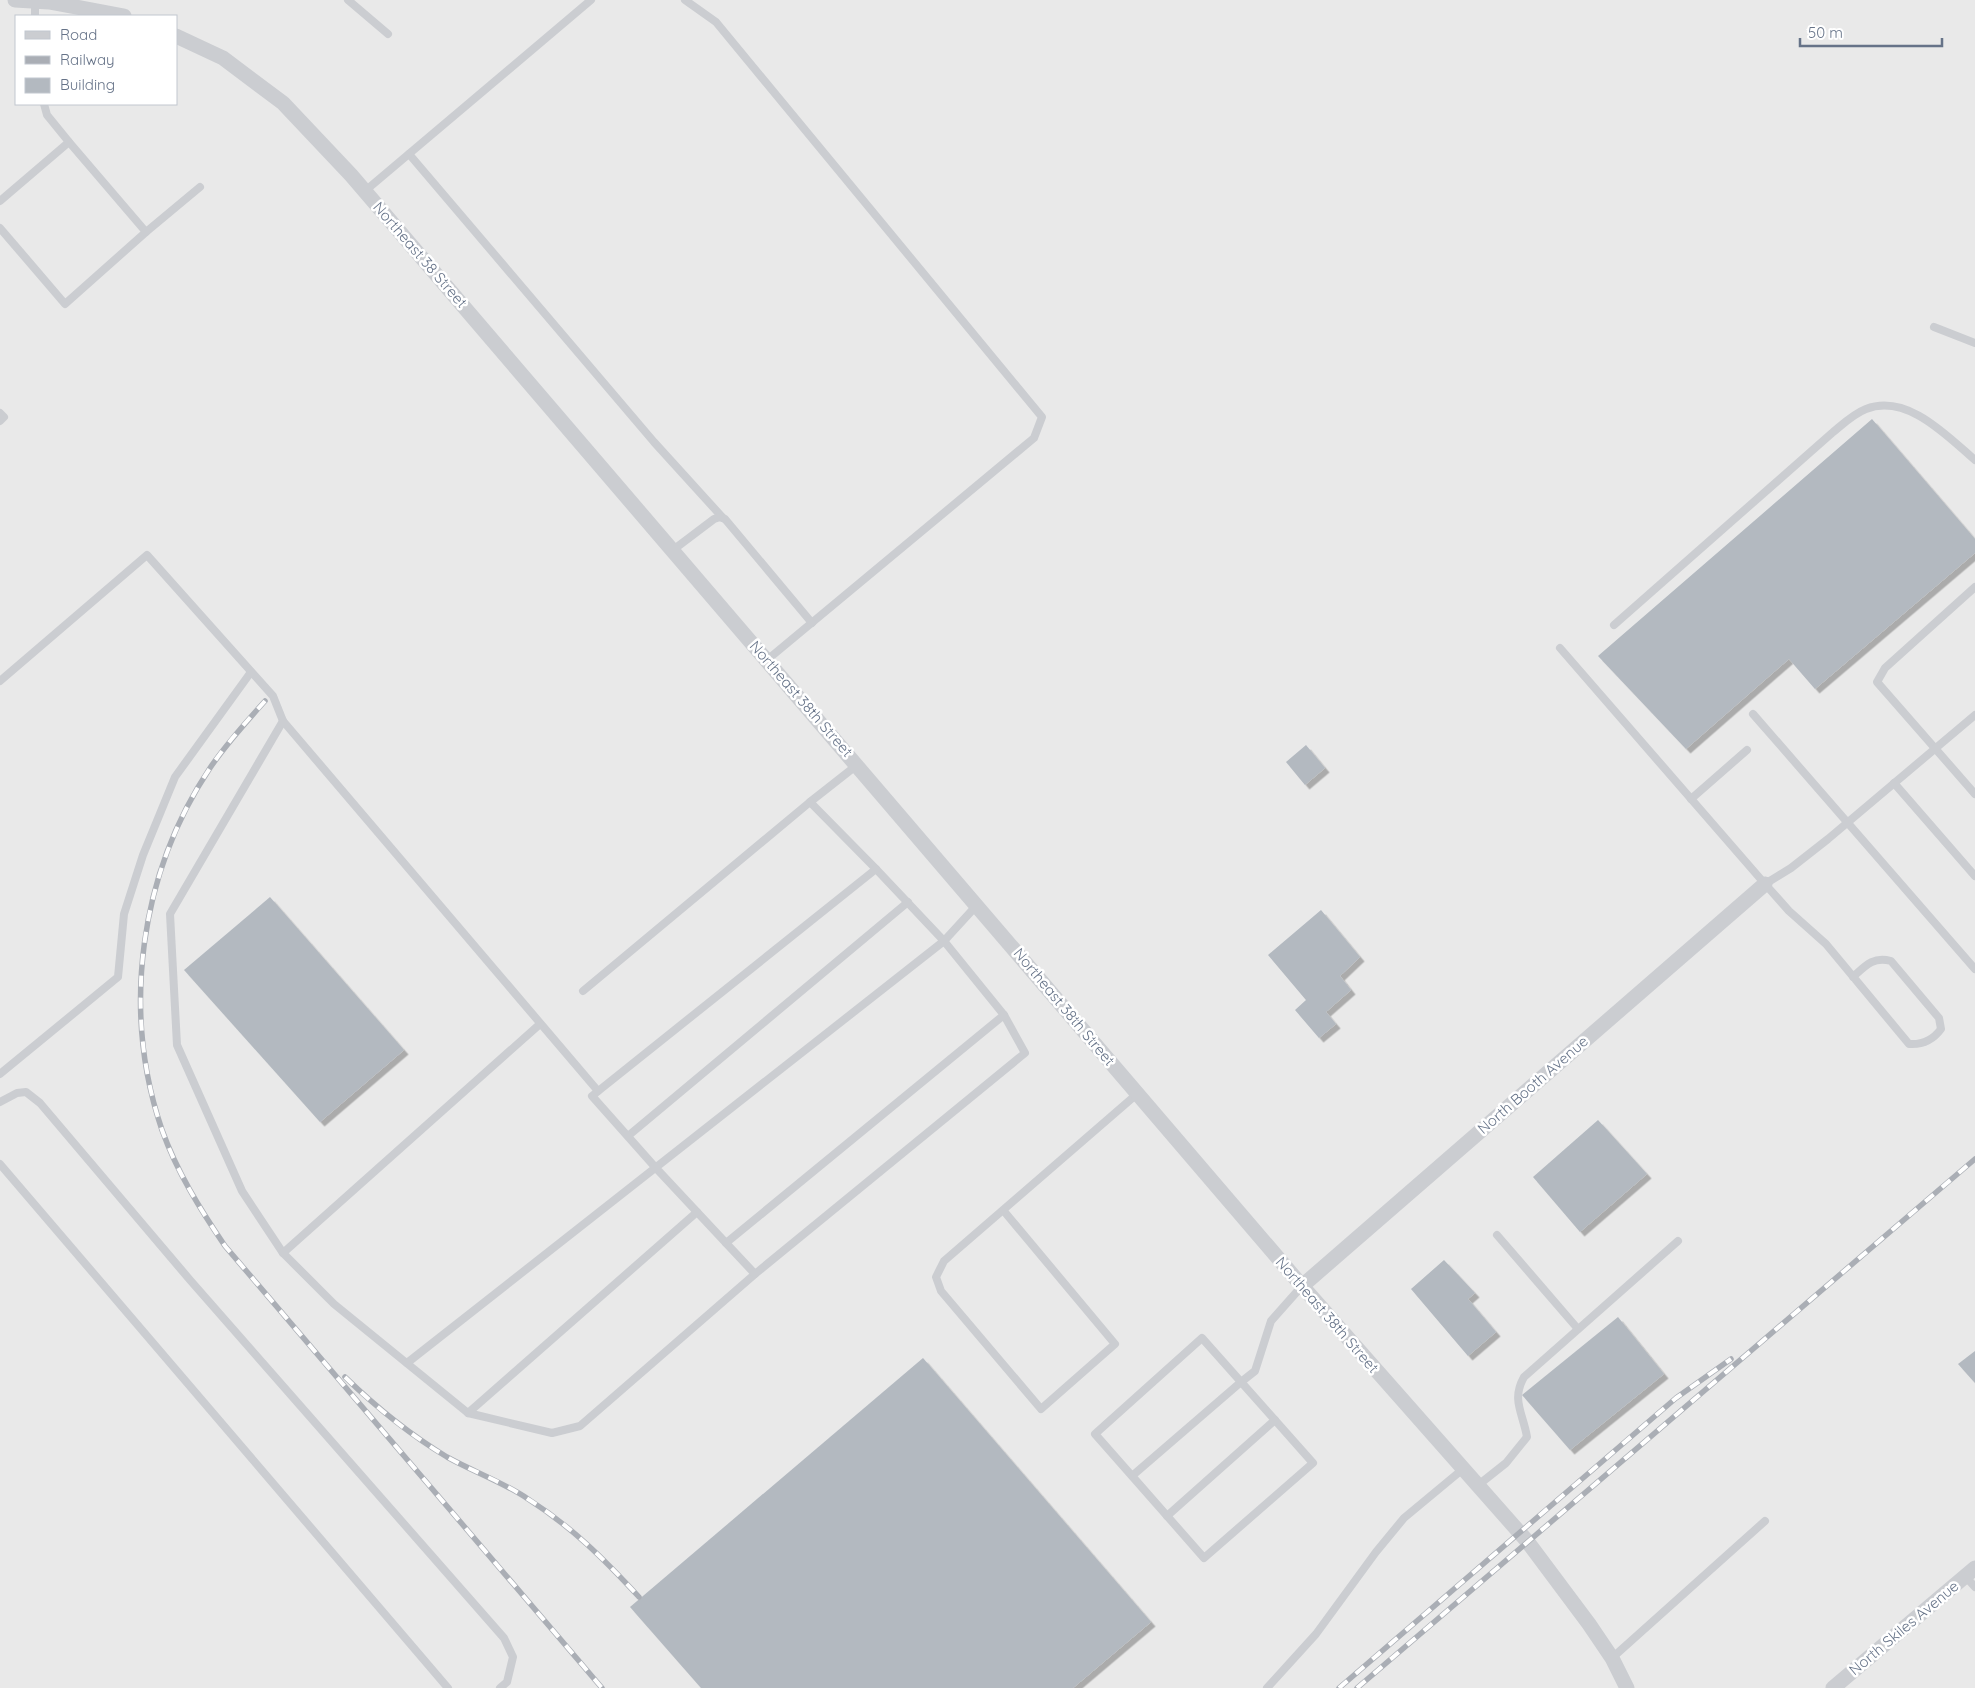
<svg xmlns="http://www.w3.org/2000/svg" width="1975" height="1688" viewBox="0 0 1975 1688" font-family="Quicksand,sans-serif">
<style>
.built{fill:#e9e9e9;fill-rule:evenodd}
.building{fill:#b3b9c0;filter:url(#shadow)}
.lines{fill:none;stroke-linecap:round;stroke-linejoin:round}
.lane{stroke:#cbcdd1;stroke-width:8}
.street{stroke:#cbcdd1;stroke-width:15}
.rail-casing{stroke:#aaaeb5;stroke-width:5.5}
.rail{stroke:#fff;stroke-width:4;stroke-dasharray:11;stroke-linecap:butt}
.labels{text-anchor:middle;stroke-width:5;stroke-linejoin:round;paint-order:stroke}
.street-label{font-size:15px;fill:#667388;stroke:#fff}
</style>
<defs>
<filter id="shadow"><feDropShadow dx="4.5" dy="4.5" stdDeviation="0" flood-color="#0004"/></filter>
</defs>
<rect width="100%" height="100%" fill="#f8f8f6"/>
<!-- built -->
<path class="built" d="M0,0H1975V1688H0ZM16,16H176V104H16Z"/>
<!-- building -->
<g class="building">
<polygon points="1872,419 1975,539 1975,553 1815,689 1789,659 1686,749 1598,656"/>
<polygon points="1306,745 1325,768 1305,785 1286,762"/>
<polygon points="270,897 404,1050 320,1122 184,970"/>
<polygon points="1321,910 1360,957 1340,976 1351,990 1326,1012 1336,1024 1319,1038 1295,1010 1306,1000 1268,955"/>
<polygon points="1598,1120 1647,1174 1580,1232 1533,1177"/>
<polygon points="1444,1260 1475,1293 1468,1299 1496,1332 1468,1356 1411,1289"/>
<polygon points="1618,1317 1664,1374 1570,1450 1522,1395"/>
<polygon points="1975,1351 1975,1383 1958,1364"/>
<polygon points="923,1358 1151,1622 1073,1688 701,1688 630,1607"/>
</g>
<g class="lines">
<!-- lane -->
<g class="lane">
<polyline points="348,0 388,34"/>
<polyline points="685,0 716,22 1042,417 1034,438 767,660"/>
<polyline points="35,16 35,0"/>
<polyline points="409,154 654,442 723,518"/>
<polyline points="365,191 591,0"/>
<polyline points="0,201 69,142"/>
<polyline points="0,228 65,304 146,232 69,142 47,115 44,104"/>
<polyline points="146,232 200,187"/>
<polyline points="1934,327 1975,343"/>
<polyline points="0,413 4,417 0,421"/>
<polyline points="673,550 714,519 720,517 725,519 812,623"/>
<polyline points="1975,587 1885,668 1877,682 1975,794"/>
<path d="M1614,625L1832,433C1843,424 1853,414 1866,409C1907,393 1947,436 1975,460"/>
<path d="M1560,648L1765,884L1789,911L1826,944L1909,1044C1923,1045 1933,1040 1941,1029L1939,1018L1891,961C1873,956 1865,966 1853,977"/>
<polyline points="0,681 147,555 273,696 283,721 598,1091"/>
<polyline points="1753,714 1975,969"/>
<polyline points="283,721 170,914 177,1045 242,1191 283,1253"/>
<polyline points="857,765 810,802 876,869 944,941 977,905"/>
<polyline points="1894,783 1975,876"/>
<polyline points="1691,799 1747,750"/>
<polyline points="1765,884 1791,868 1828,839 1975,715"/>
<polyline points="583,991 810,802"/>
<polyline points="540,1024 283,1253 334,1304 468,1413 552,1433 580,1426 755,1274"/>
<polyline points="0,1074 118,977 124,914 143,855 175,777 251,672"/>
<polyline points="0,1102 17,1093 26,1092 40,1103 190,1280 504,1638 513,1657 507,1682 500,1688"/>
<polyline points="628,1136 908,902"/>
<polyline points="0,1164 448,1688"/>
<polyline points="1003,1210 1115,1344 1041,1409 941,1291 936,1277 944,1261 1137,1094"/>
<polyline points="1497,1235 1578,1329"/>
<polyline points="726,1243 755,1274 1025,1053 1004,1015"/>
<polyline points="407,1363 944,941 1004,1015 726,1243 655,1167 592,1096 876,869"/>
<polyline points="468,1413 697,1212"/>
<polyline points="1132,1476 1095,1434 1202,1338 1313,1463 1204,1558 1132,1476 1241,1382 1255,1371 1271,1321 1302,1286"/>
<path d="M1477,1486L1506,1463L1527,1437C1523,1413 1511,1400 1524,1377L1678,1241"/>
<polyline points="1167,1516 1275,1420"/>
<polyline points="1965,1576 1975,1587"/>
<polyline points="1612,1658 1765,1521"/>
<polyline points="1267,1688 1316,1634 1376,1552 1404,1518 1463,1469"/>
</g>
<!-- street -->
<g class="street">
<polyline points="15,0 49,2 124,16"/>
<polyline points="176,36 223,58 283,103 351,175 1302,1286 1527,1541 1589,1624 1612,1658 1627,1688"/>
<polyline points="1302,1286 1765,884"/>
<polyline points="1833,1688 1975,1568"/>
</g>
<defs>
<g id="rail">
<path d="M265,701C246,722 226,744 210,768C140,873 121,1010 162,1130C177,1172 200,1209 225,1246L602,1688"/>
<path d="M345,1377C377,1408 409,1434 447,1457C474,1472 503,1482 528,1499C572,1527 604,1559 639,1597"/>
<polyline points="1339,1688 1676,1398 1731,1359"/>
<polyline points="1357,1688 1975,1159"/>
</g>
</defs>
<!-- rail casing -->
<use href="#rail" class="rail-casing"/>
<!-- rail -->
<use href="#rail" class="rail"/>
</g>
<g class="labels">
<!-- street labels -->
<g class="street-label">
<text transform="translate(420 255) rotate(49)" y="5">Northeast 38 Street</text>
<text transform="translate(801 699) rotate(49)" y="5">Northeast 38th Street</text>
<text transform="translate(1064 1007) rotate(50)" y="5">Northeast 38th Street</text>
<text transform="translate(1533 1085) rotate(-41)" y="5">North Booth Avenue</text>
<text transform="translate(1327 1315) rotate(49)" y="5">Northeast 38th Street</text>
<text transform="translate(1904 1628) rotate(-40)" y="5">North Skiles Avenue</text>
</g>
</g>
<!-- legend -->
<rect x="15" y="15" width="162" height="90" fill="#ffffff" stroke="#c2c7cf"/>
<rect x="25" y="31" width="25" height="8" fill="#cbcdd1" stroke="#c2c7cf"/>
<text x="60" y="40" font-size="15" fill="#667388">Road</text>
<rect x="25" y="56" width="25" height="8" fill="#aaaeb5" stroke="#c2c7cf"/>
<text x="60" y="65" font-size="15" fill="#667388">Railway</text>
<rect x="25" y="78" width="25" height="15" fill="#b3b9c0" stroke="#c2c7cf"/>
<text x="60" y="90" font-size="15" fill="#667388">Building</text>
<!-- scale -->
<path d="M1800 38v8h142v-8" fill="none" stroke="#667388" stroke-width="2.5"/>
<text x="1808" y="38" font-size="15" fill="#667388" stroke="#ffffff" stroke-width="4" paint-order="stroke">50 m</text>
</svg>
